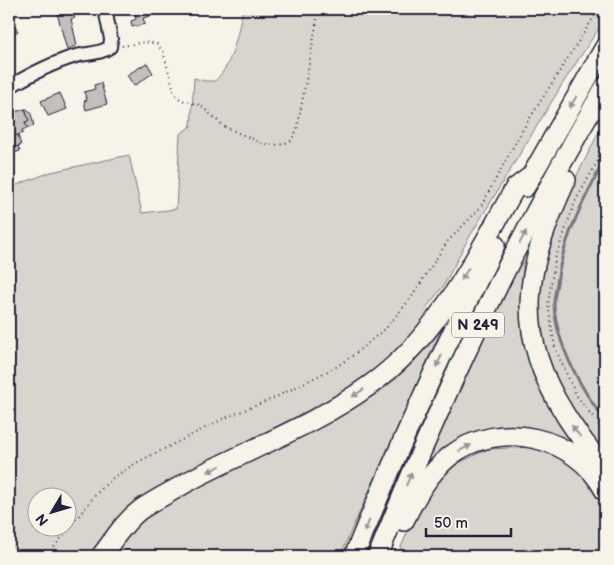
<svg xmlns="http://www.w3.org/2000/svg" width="614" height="565" viewBox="0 0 614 565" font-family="'Balsamiq Sans',sans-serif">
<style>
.green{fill:#d8d5cf;stroke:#7d7c85;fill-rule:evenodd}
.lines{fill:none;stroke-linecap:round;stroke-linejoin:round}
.stream{stroke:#76747f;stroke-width:3}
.building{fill:#c2bfbd;stroke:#22223b}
.minor-casing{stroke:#22223b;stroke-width:16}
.highway-casing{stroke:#22223b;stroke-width:22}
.path{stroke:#22223b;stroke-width:2;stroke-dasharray:1 4;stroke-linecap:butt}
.minor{stroke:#f7f3e8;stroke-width:12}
.highway{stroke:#f7f3e8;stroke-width:19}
.oneway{fill:#97959a}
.labels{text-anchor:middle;stroke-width:5;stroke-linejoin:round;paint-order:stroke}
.shield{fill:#f7f3e8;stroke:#62616f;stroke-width:1}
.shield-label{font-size:15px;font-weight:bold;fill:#22223b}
</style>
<rect width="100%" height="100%" fill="#f7f3e8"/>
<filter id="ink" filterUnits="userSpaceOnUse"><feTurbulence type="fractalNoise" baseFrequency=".02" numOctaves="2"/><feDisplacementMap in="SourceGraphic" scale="10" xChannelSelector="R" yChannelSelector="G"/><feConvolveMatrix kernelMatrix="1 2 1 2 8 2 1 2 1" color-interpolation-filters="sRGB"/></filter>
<g filter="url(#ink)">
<!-- green -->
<g class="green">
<path d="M243,9H605V19L563,83L467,241L444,285L427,307L444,323L340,556H9V188L51,172L129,155L142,213L176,209L180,134L191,126L194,78L205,81H215C234,63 237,34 243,9ZM38,498H68V528H38Z"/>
<polygon points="605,120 605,458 569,408 546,361 539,323 538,287 547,246 569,191"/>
<polygon points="523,258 523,290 580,445 575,450 518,430 439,460 430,451 470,365"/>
<polygon points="537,447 575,465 602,505 605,522 605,556 397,556 423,497 448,468 488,449"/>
</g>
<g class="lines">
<!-- stream -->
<path class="stream" d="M605,159C584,199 563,238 557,283C556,291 553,299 554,306C557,345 581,390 605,420"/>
</g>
<!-- building -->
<g class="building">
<polygon points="56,9 72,9 75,18 71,19 77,45 67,50"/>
<polygon points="138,9 152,9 153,15 143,18 145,24 132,27 131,21 136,19 135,11 138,10"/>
<polygon points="11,19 18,31 9,36 9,20"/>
<polygon points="147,63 153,73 134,86 127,75"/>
<polygon points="101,83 107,104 86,110 84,101 87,100 84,92 95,89 94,85"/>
<polygon points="60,93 67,109 48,116 41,101"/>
<polygon points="25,109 29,121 25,122 27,128 22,130 23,133 12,137 15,147 18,146 20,151 11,154 9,149 9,114"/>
<polygon points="25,109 27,109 31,114 34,126 27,128 25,122 29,121"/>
<polygon points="18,135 21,145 15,147 12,137"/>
</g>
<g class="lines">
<defs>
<path id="minor" d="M9,87C31,74 52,63 76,56C87,53 101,54 110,47L111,39L105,9"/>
<g id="highway">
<path d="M566,180C527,265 511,327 563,411C575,432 591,450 605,470"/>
<polyline points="525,187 605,47"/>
<path d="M404,521C416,496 428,474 450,456C499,418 577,436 605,491"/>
<path d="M101,556C113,541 124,522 140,510C156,499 173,491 189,481C249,449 315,425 370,385C438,337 475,258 515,188L531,176"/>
<path d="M354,556C397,450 444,347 495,245"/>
<path d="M378,556C442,395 517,237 605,87"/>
</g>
</defs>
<!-- minor casing -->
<use href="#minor" class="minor-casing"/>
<!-- highway casing -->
<use href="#highway" class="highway-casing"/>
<!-- path -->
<g class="path">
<polyline points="122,46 145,42 157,44 163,52 175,94 181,100 200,105 225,127 264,144 279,145 291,141 297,130 319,9"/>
<polyline points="605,148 575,202 555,259 548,304 555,348 576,395 605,432"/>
<polyline points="51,551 96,494 114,477 136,463 225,418 272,399 336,367 355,354 387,327 411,298 447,242 480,208 523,129 599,9"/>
<path d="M14,556C30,554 43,545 58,556"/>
</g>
<!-- minor -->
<use href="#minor" class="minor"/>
<!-- highway -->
<use href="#highway" class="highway"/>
</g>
<!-- one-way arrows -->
<defs><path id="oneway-solid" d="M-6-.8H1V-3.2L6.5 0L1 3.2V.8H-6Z" transform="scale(1.25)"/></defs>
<g class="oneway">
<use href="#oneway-solid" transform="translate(573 102) rotate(120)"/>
<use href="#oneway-solid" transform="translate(523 237) rotate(-62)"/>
<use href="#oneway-solid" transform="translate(465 274) rotate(121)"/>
<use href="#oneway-solid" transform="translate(439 361) rotate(115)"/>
<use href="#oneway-solid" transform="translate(358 393) rotate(146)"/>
<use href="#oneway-solid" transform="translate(576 431) rotate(-127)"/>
<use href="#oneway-solid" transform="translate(465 448) rotate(-27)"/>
<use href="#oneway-solid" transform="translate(214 469) rotate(154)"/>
<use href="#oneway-solid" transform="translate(409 479) rotate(-66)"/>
<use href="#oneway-solid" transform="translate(367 526) rotate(112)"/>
</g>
</g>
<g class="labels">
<!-- shield labels -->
<rect class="shield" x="452" y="312.5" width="52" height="25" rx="4"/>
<g class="shield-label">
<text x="478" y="330">N 249</text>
</g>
</g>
<!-- margin -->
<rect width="614" height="565" fill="none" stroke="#f7f3e8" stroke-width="30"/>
<rect x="15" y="15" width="584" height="535" fill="none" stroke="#22223b" stroke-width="2" filter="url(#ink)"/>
<!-- north arrow -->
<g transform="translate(52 512) rotate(232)"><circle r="24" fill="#f7f3e8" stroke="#a29fa3"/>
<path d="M0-4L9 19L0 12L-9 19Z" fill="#22223b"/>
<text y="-8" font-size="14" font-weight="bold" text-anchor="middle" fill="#22223b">N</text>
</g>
<!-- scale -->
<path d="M426 528v8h85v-8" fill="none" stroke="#22223b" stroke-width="2.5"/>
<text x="434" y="528" font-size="15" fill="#22223b" stroke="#f7f3e8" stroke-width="4" paint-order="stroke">50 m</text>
</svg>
